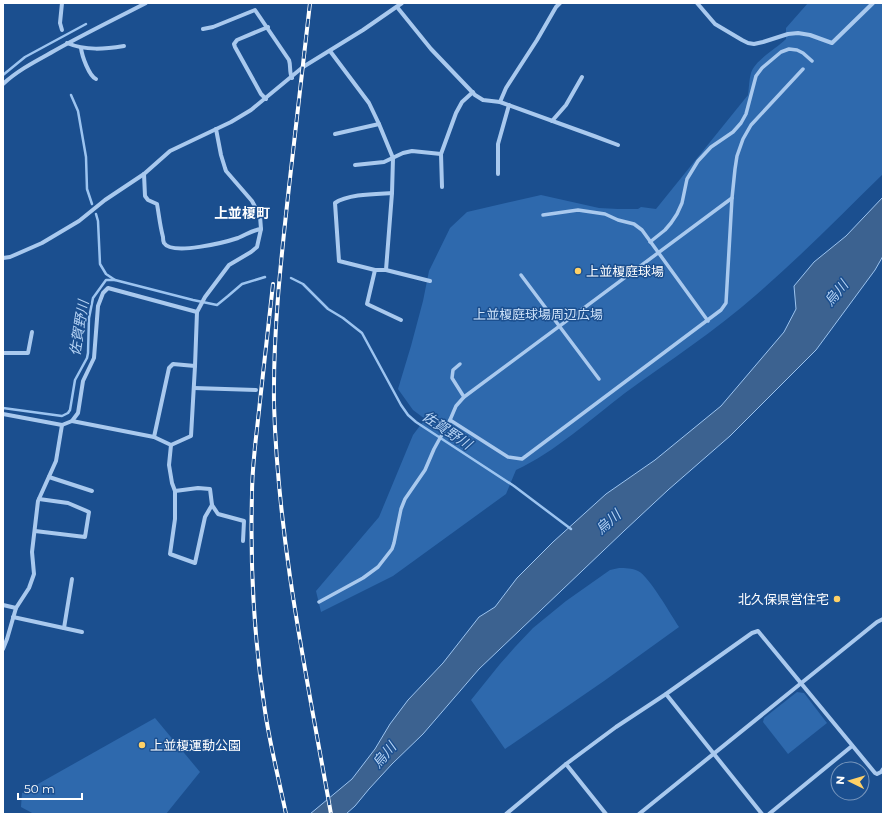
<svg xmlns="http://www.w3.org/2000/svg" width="886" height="817" viewBox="0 0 886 817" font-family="Montserrat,'Noto Sans JP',sans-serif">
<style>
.green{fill:#2e69ad}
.water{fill:#3c6290;stroke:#9cc4f0}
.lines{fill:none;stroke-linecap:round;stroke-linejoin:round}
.stream{stroke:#9cc4f0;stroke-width:2.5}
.pedestrian{stroke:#a9c9ee;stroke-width:3.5}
.minor{stroke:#a9c9ee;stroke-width:4}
.rail-casing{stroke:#fff;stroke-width:4}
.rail{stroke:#1b4f8f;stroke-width:2.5;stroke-dasharray:8;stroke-linecap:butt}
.poi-dot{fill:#ffd166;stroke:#1b4f8f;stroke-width:1.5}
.labels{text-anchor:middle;stroke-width:3;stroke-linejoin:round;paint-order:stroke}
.poi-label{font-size:13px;fill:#fff;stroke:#1b4f8f;text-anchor:start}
.park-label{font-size:13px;fill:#cfe3fa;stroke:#1b4f8f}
.neighbourhood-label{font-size:14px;font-weight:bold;fill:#fff;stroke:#1b4f8f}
.water-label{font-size:14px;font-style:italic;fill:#b5d3f5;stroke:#1b4f8f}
</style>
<rect width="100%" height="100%" fill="#1b4f8f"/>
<!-- green -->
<g class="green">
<path d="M808,3H883V174C841,215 800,257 756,295C715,331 669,361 625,393C591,419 555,452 516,470L506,494L393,576L321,612L316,591L379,517L413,435L425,419L413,410L398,389L411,346L423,301L429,271L450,228L467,212L541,195L599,208L618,209H638L641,207L656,209L748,95C749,88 749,80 751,73C755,60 776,49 786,39V28Z"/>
<path d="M619,568C625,568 632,568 638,571C649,576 671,615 679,627L604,681L505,749L471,700L500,664L515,647L533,628L566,601L610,570Z"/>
<polygon points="797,692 804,693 827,723 788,754 763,722 764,718"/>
<polygon points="155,718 200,772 166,814 34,814 21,807 22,793"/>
</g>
<!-- water -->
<polygon class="water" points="883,197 883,256 875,270 816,350 730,436 668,490 624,531 479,669 423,734 392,764 369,789 355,806 346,814 310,814 352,779 375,749 390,724 408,700 443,663 479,617 495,607 517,578 553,542 606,494 655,460 721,406 784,332 796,309 794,286 814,262 846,236"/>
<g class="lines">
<!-- stream -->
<g class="stream">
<polyline points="3,75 25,57 86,24"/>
<polyline points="71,95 78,111 86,157 87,189 92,204"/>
<polyline points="96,214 98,221 100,264 106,274 115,280"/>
<polyline points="291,278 303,284 328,309 343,318 362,333 401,405 408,415 416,422 514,486 571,529"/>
<polyline points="3,408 62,416 68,413 70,410 75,380 87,358 88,353 89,318 93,298 106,280 115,280 193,300 217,305 228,296 242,284 265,277"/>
</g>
<!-- pedestrian -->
<g class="pedestrian">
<polyline points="543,215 578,210 605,214 618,220 634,224 642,230 708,321"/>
<polyline points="650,242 665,230 671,223 677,214 682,203 687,179 698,161 711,147 733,132 741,123 746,114 756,76 762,68 781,52 789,49 797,50 803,53 812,61"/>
<polyline points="521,275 599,379"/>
<polyline points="460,364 453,370 452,378 464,397"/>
<polyline points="450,420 508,457 522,459 721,310 726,303 732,198 735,169 737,156 743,139 751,125 803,69"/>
<polyline points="319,602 363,578 378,567 392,549 394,543 401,509 405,499 425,470 434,449 450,420 456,406 464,397 732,198"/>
</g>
<!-- minor -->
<g class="minor">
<polyline points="697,3 715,24 742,40 748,43 754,44 763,42 788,34 798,33 810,35 832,43 873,3"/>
<polyline points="397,7 431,49 475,95 483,100 500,102 594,136 618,145"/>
<path d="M203,29L213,27L255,10L289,60C291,66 289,72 292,78"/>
<polyline points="62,30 60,23 62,3"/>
<path d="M67,43C86,51 105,49 124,46"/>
<path d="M81,48C82,56 89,76 96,79"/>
<polyline points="330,51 369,103 379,124 393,158 392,193 386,270"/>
<path d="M3,84C18,70 36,61 54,51C84,34 115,19 146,3"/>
<polyline points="266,99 261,94 235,47 234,44 237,40 268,27"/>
<polyline points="500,102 506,88 537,40 556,7 560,3"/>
<polyline points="552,121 566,105 582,77"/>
<polyline points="335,134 379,124"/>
<polyline points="355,165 384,162 403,153 412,151 441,154"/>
<path d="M144,174L145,196L148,200L157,204C159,215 160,226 163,237C163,239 163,241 164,243C172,256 226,242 238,238C246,235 252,230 261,229"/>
<polyline points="498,174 498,144 509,105"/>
<polyline points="442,187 441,154 456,113 462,102 473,92"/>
<path d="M392,193C376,194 348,194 335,203L339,261L375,270H386L430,281"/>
<polyline points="3,258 10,257 42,243 79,221 105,200 144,174 170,151 231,122 251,110 303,67 363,30 402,3"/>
<polyline points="375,270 367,304 401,320"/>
<polyline points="3,353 28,353 32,332"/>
<polyline points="194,388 256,390"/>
<polyline points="3,414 62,425 72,421 78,413 83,381 94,358 98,306 103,293 108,288 197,312 205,297 229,265 251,252 257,247 261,229 260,216 252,201 226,171 225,168 221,155 216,129"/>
<polyline points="72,421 154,437 171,445 191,436 195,366 197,312"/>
<polyline points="154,437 169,368 173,364 195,366"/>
<polyline points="171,445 169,465 172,483 175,491 175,519 170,554 195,563 205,517 212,505"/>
<polyline points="49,477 92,491"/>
<polyline points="175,491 198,488 210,489 212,505 218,514 244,521 243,541"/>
<polyline points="35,531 85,537 89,512 68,503 39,499"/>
<polyline points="3,605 16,608"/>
<polyline points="13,617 82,632"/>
<polyline points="64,628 72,579"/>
<polyline points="3,649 7,639 16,608 29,588 34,574 32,552 38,501 56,461 62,425"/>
<polyline points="666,694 762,814"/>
<polyline points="566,764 606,814"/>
<polyline points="506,814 566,764 616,727 666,694 752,633 758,631 875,773 877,774 881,772 883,769"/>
<polyline points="639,814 877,622 883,619"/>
<polyline points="769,814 852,746"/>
</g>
<defs>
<g id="rail">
<path d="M310,3C303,64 296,125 289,187C281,259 273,331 274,404C278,542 307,678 331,814"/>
<path d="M273,284C269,323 264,362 260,401C257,432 252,463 252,494C250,567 254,639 265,711C270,745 279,780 286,814"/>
</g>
</defs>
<!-- rail casing -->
<use href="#rail" class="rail-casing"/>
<!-- rail -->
<use href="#rail" class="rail"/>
</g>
<!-- markers -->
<g class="poi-dot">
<circle cx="578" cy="271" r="4"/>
<circle cx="837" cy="599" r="4"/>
<circle cx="142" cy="745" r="4"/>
</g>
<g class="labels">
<!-- poi labels -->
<g class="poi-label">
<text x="586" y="276">上並榎庭球場</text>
<text x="829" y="604" text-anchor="end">北久保県営住宅</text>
<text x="150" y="750">上並榎運動公園</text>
</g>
<!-- park labels -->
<g class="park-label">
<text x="538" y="319">上並榎庭球場周辺広場</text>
</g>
<!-- neighbourhood labels -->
<g class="neighbourhood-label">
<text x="242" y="218">上並榎町</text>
</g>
<!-- water labels -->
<g class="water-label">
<text transform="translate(836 293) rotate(-51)" y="5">烏川</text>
<text transform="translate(79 328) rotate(-81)" y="5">佐賀野川</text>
<text transform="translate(447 430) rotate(34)" y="5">佐賀野川</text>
<text transform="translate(608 522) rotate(-42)" y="5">烏川</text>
<text transform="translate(384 755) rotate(-50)" y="5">烏川</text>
</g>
</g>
<!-- border -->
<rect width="886" height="817" fill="none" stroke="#ffffff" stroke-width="8"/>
<!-- north arrow -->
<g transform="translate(850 781) rotate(275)"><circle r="19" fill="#1b4f8f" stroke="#7695bc"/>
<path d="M0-3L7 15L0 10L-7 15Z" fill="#ffd166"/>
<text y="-6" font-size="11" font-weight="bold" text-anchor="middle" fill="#ffffff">N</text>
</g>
<!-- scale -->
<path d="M18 793v6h64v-6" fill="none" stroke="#ffffff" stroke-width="2"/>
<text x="24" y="793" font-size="12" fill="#ffffff" stroke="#1b4f8f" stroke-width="3" paint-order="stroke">50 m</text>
</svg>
